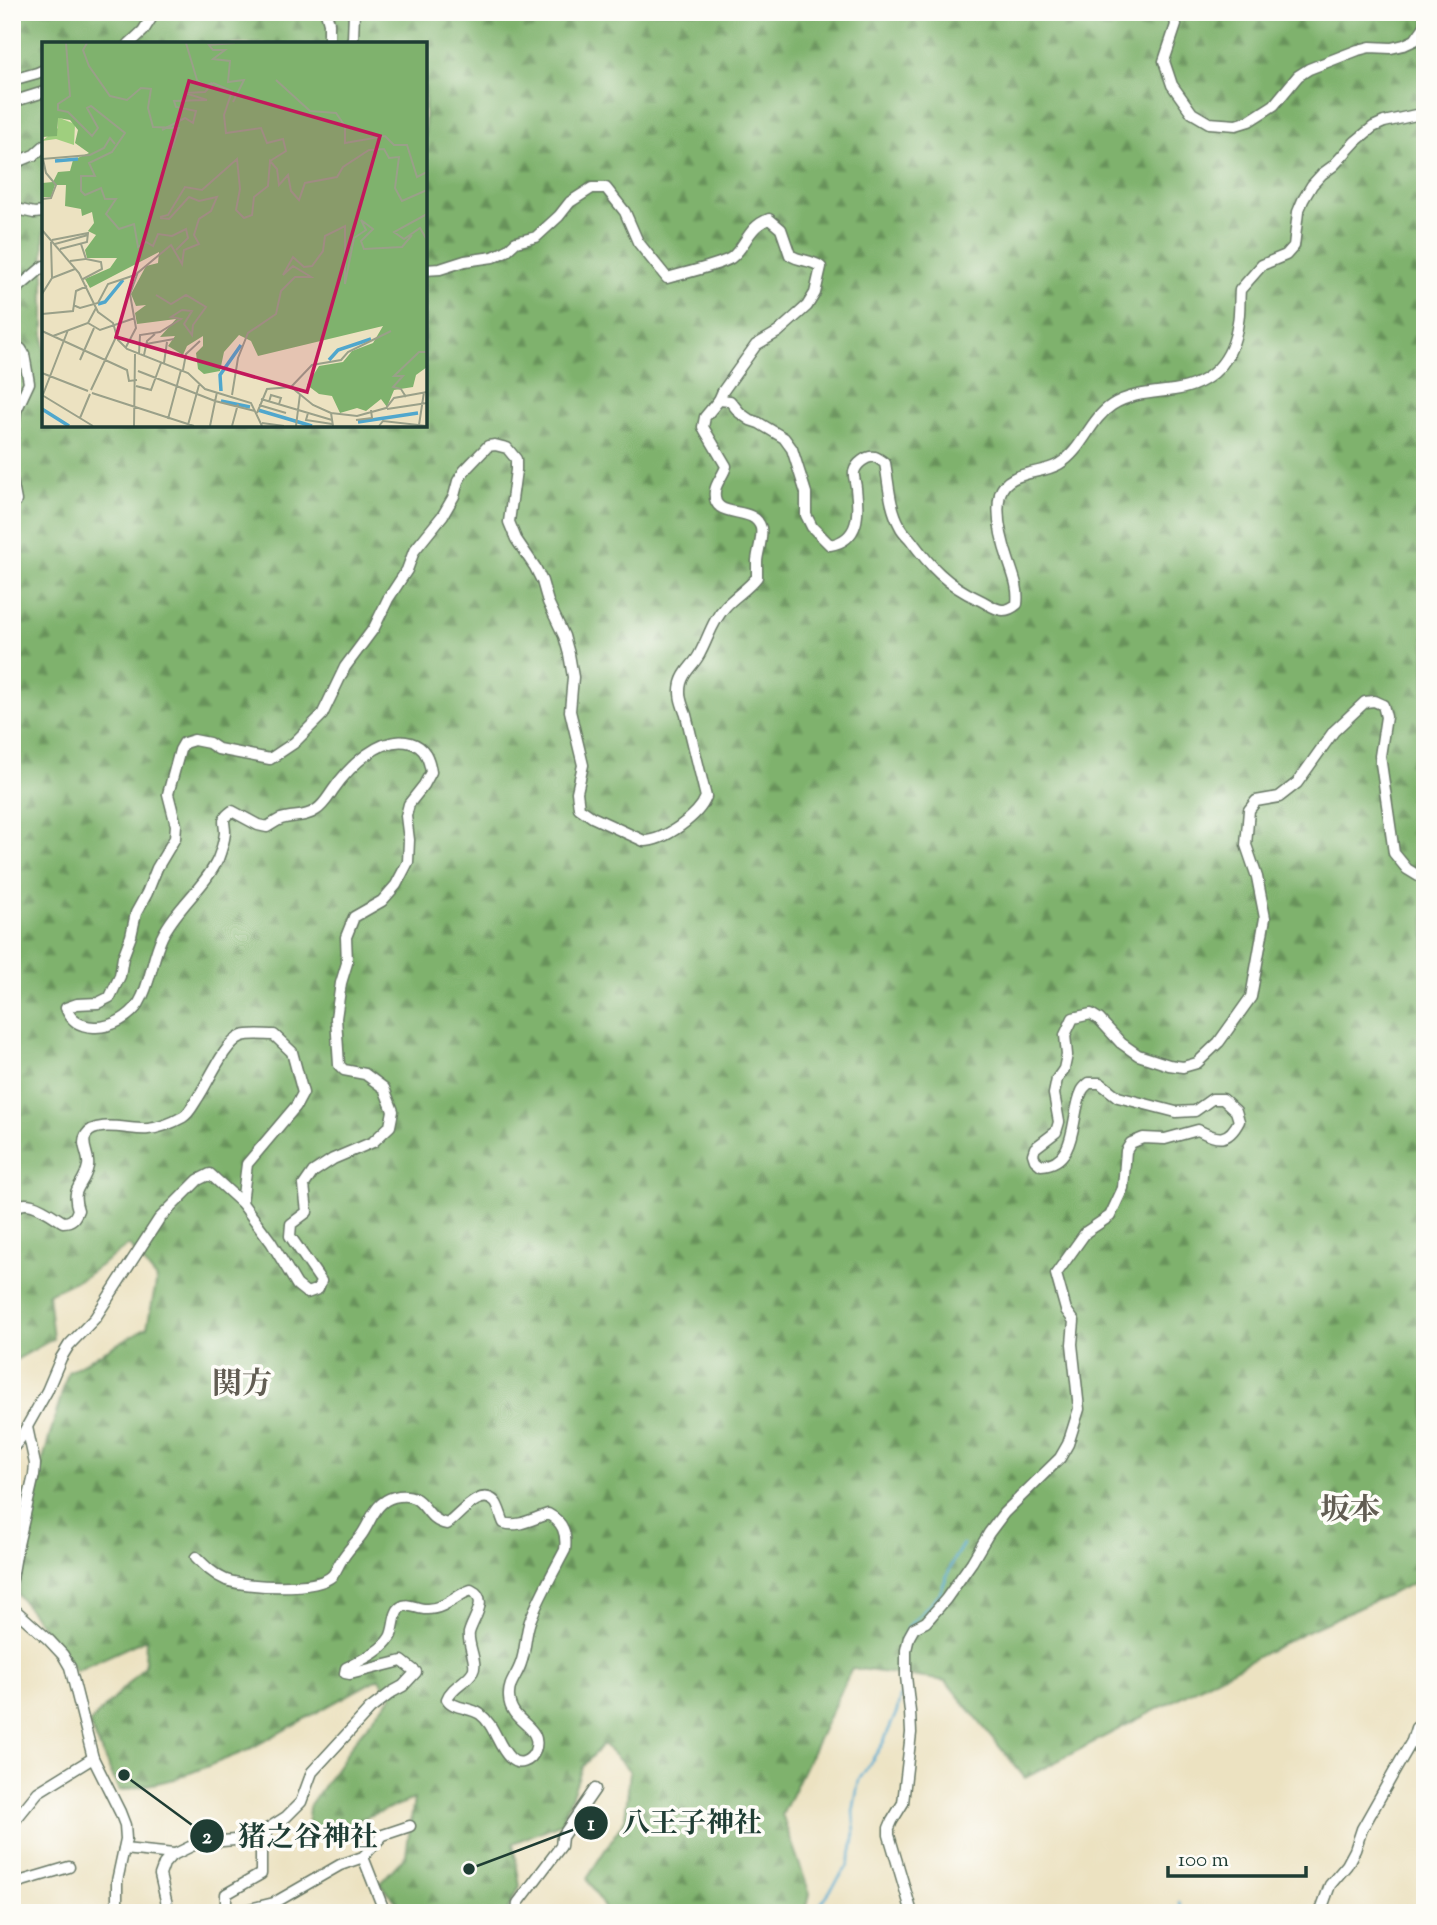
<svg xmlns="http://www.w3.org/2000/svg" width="1437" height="1925" viewBox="0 0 1437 1925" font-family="'Sorts Mill Goudy','Noto Serif JP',serif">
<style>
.forest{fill:url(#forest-firs);stroke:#4f7850;stroke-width:2;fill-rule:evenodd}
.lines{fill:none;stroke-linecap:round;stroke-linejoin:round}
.stream{stroke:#50a7cd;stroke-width:2.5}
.street-casing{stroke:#677765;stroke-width:13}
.street{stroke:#fff;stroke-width:10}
.labels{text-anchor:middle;stroke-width:7;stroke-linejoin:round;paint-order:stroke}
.quarter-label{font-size:30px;font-weight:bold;fill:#625d53;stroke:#fdfcf7}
.inset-river{fill:none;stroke:#50a7cd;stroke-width:3.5}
.inset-road{fill:none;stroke:#9aa089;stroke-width:2}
.view{fill:#c2185b;fill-opacity:0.15;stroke:#c2185b;stroke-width:3.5}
.inset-edge{fill:none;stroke:#1f3d34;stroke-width:3.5}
.leader{fill:none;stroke:#1f3d34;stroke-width:2.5}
.callout-dot{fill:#1f3d34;stroke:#fdfcf7;stroke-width:2.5}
.mark-label{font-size:21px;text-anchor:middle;font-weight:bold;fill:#fff}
.callout-label{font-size:28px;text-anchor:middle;font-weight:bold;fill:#1f3d34;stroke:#fdfcf7;stroke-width:7;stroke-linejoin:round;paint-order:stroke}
</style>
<defs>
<pattern id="forest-firs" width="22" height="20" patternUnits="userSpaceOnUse" patternTransform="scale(1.75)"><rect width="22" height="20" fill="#7fb26d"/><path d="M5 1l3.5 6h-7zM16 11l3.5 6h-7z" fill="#67925a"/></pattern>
</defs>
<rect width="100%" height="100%" fill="#fdfcf7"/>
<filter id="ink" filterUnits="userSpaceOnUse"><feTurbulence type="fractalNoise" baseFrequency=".0143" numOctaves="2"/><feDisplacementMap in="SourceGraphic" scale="14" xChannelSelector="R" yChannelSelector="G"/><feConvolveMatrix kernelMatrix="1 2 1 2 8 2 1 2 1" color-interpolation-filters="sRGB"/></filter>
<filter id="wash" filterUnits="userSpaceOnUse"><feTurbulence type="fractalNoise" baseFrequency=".00686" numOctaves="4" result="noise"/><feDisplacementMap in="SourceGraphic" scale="28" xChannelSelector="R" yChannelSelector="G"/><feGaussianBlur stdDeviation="1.57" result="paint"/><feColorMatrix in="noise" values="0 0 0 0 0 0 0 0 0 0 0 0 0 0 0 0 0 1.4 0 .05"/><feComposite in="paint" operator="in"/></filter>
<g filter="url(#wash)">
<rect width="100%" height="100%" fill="#ece2c1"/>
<!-- forest -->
<path class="forest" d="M12,12H1425V1578L1303,1633L1025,1778L946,1681L852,1668L782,1815L810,1894L805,1913H607L587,1878L625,1819L630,1771L603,1744L582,1767L562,1823L513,1843L520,1886L506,1913H413L402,1909L380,1883L406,1855L414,1799L306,1840L309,1807L359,1735L392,1696L379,1678L246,1751L175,1779L119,1791L89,1724L145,1666L146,1639L76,1671L18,1595L40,1470L68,1372L147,1327L157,1279L129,1245L84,1277L48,1294L53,1339L12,1362ZM44,44H425V425H44Z"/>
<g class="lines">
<!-- stream -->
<g class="stream">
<polyline points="12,1458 20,1448"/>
<polyline points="1179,1902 1182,1913"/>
<polyline points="817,1913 820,1905 847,1867 852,1851 855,1833 853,1812 859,1780 883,1743 897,1711 901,1692 901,1651 903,1638 908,1627 940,1593 954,1559 963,1544"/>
</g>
</g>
</g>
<g filter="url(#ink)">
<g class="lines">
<defs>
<g id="street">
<polyline points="326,12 329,23 329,44"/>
<polyline points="1174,12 1176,25 1164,61 1172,85 1192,113 1209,123 1236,125 1249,121 1274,105 1298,76 1309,69 1358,50 1370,47 1391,48 1404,45 1415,40 1425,26"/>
<polyline points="129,44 143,31 155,12"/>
<polyline points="351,44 353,39 354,12"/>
<polyline points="12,80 37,73 44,70"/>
<polyline points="12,102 44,92"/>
<polyline points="12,164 34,155 44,146"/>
<polyline points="12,208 34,213 44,212"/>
<path d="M425,270L440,269L465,261L493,257L506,251L516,242L536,237L559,216L570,202L592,188H606L625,212L638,242L667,278C684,273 717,266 731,258C746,247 747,227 769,219L781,229L790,255C801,262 810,259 821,267L815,293L807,306L778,332L756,345L723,391L719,400"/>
<polyline points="12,293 44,266"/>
<polyline points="12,348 21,349 24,354 29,383 16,411 12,445"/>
<polyline points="12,480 16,501"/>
<path d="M12,1215C20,1190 50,1214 63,1222C72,1222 75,1218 78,1210C70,1186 84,1187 88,1166C90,1155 80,1145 86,1135C95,1119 133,1131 148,1129C160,1128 172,1123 183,1117C190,1113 194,1103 199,1096C209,1081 225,1042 242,1036C251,1033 265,1035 274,1035L292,1052L303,1093L296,1106L247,1164L242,1203"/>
<path d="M12,1449L20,1439L47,1391L61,1358L69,1345L95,1318L159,1219L198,1180L210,1174L242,1203L271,1242L297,1285L307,1293L318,1289L321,1281L290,1236L291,1224L307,1212L304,1185L313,1172L333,1159L373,1142L390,1126L393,1111L384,1088L365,1074L344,1070L339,1065L336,1018L341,983L347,963L346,937L354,917L382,901L396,885L408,862L409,840L406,816L409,804L424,785L431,772C429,759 425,747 411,743C381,734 349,767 333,790C328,797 324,805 316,810C305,818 293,815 281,819C276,821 271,825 267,827L258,825L232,811C220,820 225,820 225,833C224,841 221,851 218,859C205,887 176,908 162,937C152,958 151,983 139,1003C130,1017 111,1028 94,1027C79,1026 71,1021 66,1008L77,1004L98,1003L110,997L120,976L123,957L131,936L136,913L147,893L157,868L175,838L176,825L168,794L180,750L184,743L194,740L209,743L218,749L270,759L294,743L322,715L345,667L374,628L388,599L407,570L414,551L443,515L454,496L458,481L464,471L488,446L495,445L507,448L516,459V470L509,522L516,539L535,567L542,581L548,602L564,636L569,654L573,677L570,711L583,765L577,792L579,808L592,817L644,841C664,841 699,816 706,797L686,715C682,704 678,695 681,683C684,671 693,666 699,655C708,639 712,621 725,607C735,596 748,589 757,577C757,572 757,566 757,561C758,550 763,538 761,528C754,503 711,522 715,491C716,482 724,475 726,466L703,427L705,417L719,400L730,401L740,413L750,420L759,423L784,438L792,449L806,493V515L812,527L830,545C860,540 859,513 856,488C856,484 853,476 854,472C856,464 867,455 875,457C877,457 883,462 885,463C889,484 889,506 900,526C902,531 906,535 910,539C930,566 947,585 978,599C993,606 1002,617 1017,604C1019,589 1014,577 1009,562C1002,542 995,516 1000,494C1007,470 1041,475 1059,464C1083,450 1089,420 1112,405C1131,393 1153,393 1174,390C1213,384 1233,360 1238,322C1240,312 1239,301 1240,290L1262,265L1286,255L1294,246L1298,212L1303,200L1312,185L1322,174L1333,166L1356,141L1373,127L1384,122L1425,113"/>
<polyline points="12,1579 17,1549 34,1475 35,1464 27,1427"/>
<polyline points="12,1605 14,1609 49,1640 63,1655 70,1667 93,1758 120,1812 125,1825 126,1839 117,1881 117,1913"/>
<polyline points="12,1824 38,1792 93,1758"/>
<polyline points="124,1849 174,1854"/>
<polyline points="363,1857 385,1913"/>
<polyline points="12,1884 69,1867"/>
<path d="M169,1913L160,1875L164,1864L171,1856L198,1843L247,1839L264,1831L286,1817L301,1802L312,1772L370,1709L392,1692L403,1686L416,1672L402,1661L350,1674L345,1673L346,1668C361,1660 381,1652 390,1637C395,1629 393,1612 401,1607C408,1602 419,1610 427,1609C445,1609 456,1595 471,1590C490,1599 473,1618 469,1633C467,1644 478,1663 473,1671C467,1682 452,1686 447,1699C453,1709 470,1707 480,1714C495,1725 497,1745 510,1758C519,1767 531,1761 535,1751C544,1725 510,1724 509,1697C508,1683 517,1676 521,1663C526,1650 525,1635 530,1621C539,1597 553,1573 565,1550C567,1533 563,1522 548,1514C534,1518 518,1528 504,1523C501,1517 499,1506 495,1502C480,1486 458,1517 447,1524C422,1520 427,1489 394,1497C374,1502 371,1523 360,1537C354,1544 348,1550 343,1558C339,1563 336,1572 332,1576C316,1591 246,1587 226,1580C214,1575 205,1566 196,1557"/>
<polyline points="226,1913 226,1894 261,1874 261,1850 268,1829"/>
<polyline points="234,1913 274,1903 340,1865 363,1857 383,1835 410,1826"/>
<polyline points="517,1913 518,1903 561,1846 562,1837 595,1789"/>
<path d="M912,1913L889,1835V1828L892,1821L903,1803L911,1733L910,1712L906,1676V1650L909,1637L914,1628L926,1622L946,1599L972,1562L989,1533L1004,1513L1060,1458L1068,1444L1079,1409L1072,1344L1074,1321L1066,1310L1056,1274L1086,1232L1110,1216L1123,1188L1126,1151L1131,1143L1143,1138L1165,1139L1198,1130C1217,1140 1228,1143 1239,1121L1236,1111L1223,1099H1212L1195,1111L1176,1112L1118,1097L1100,1083H1089C1087,1085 1083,1088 1082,1091C1070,1115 1079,1163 1041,1165L1035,1160L1033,1154L1035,1148L1056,1132L1059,1122L1054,1094L1057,1079L1064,1069L1067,1055L1065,1035L1073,1018L1091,1014L1099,1019L1121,1043L1138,1055L1169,1065L1183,1067L1197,1063L1219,1042L1251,997L1265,918L1257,877L1246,845L1249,810L1256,801L1279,797L1297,783L1334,731L1365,702L1374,701L1383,705L1386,717L1380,756L1394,853L1407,869L1425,880"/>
<polyline points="1320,1913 1330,1885 1347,1865 1355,1850 1362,1829 1397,1767 1412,1741 1416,1728 1425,1721"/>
</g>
</defs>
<!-- street casing -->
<use href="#street" class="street-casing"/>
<!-- street -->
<use href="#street" class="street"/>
</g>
</g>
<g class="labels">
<!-- quarter labels -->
<g class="quarter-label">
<text x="242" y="1393">関方</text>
<text x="1350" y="1519">坂本</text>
</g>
</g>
<!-- overview -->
<g transform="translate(42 42)">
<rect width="385" height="385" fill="#ece2c1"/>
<path d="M15,75L33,82L32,103L14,97L0,99L16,86Z" fill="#9fcf7e"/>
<path d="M0,1H385V325L374,333L371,345L352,348L345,365L339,357L324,369L315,366L298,371L290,354L277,352L265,343L277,324L301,320L310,309L331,301L341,284L216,314L209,299L197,293L182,310L178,329L162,332L156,327L154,311L161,304V294L145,304L141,313L126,304L133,294L118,295L134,277L95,282L93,271L104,263L94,264L89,252L104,224L116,221L117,210L48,246L43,237L68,226L75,216H45L43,208L54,193L46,189L52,181L50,170L40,174L39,167L23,164L24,143H13L9,155H0V141L11,140L16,130L28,129L31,118L47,111L33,101L36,88L28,78L16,76L15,94L0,95Z" fill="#7fb26d"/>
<path class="inset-river" d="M13,119L36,117M56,262L63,260L81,238M287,318L296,308L329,297M179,349L178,333L199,303M179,359L208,365M0,367L27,384M216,368L270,384M316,380L376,371"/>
<path class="inset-road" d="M24,1L28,54L16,62V68L26,70L50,94L56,86L45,66L49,64L83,91L70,110L47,121L53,134H39V149L43,153L59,146L63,157H74L64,172L77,187L92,182L96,205L104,200L111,204L116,192L130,194L144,187L146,196L134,208M45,1L41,8L47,24L68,54L85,58L99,46L109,47L106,66L111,85L137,86L130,106M144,1L155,38L163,44L170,41M234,38L268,69L294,71L303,84V101L343,94L352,103H365L375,135L385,130M171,41L190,49L182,73L184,91L219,86L225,101L241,97L244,109L228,119M191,60L202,38L186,40L188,19L171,17L183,8H171L167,3L193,1M120,88L143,76L151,81L154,69L134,65L132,59L165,58L143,51L163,50L171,41M0,117L48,113L62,106L68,96L73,102M0,157L9,156L14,143L4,131L1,117M385,172L352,190L362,197L378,186L385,198M118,175L126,173L143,145L160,148L195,117L198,147L194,168L202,176L210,173L212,155L226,144L228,119L235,127L237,143L246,133L249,149L257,158L263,141L295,135L301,125L327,108L342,107L347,116L357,115L353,146L360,159L385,148M0,188L37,231L56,270L71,281L76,298L85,307L146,331L163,347L209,361L220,384M10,198L46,191L45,200L18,207M13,202L46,193M28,219L44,217L39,202M10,236L33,227M41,237L60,227L59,220L44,217M0,252L10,236L9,200M31,263L38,266L56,261L66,242L93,233L129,203L140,222L142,208L157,202L152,193L157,177L169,169L175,155L157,159L147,155L127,177L118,176M0,272L31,269L34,249L45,244M46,281L58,288L93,276M0,289L85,328L87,339L95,338M11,294L46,281L54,266M104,302L132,297M84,305L94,286L88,252L96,230M97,312L98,293L118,290L139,277L129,275L140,268L150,269L142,282L150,293L151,283L164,265L144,253L129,262L114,253M102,313L105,299L113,292M38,318L52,286M122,321L125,300M141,328L144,312L158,299M96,329L173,359L213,369M0,331L46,349M94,344L109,348L119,321M249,345L271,363L289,371L291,384M49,348L74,295M50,351L152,384M0,353L51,384M190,353L196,316L206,291L234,272L239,249L253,235H269L251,224L241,233L251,215L262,225L270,224L281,209L283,194L303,184V242L312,196L324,188L319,178L331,187L319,199L322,207L360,205L370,193M0,355L26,288M364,355L359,347L351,345L361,334H352L377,310H385M219,357L290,378M227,360L229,353L239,356L237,362M217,363L244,371M345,367L385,361M215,371L225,347L249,345L270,323L299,318L306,310L349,289M266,371L264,378L290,382M289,371L315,374L344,366L352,356L385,350M38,376L48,352M126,377L139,328M314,378L330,376L329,368M220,381L242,384M146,383L157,343M377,383L382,350M92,384L93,312M168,384L175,350M190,384L196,362M254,384L258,352M337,384L341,379L385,384"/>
<path class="view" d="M147,39L338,94L265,350L74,295Z"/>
<rect width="385" height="385" class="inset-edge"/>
</g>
<!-- callouts -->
<path class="leader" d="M469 1869L591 1823M124 1775L207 1836"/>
<g class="callout-dot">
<circle cx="469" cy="1869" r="7"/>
<circle cx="124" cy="1775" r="7"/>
<circle cx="591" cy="1823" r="18"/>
<circle cx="207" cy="1836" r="18"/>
</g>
<g class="mark-label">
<text x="591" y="1830">1</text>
<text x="207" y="1843">2</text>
</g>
<g class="callout-label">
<text x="692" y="1832">八王子神社</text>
<text x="308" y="1846">猪之谷神社</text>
</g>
<!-- margin -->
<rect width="1437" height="1925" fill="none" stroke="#fdfcf7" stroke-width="42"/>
<!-- scale -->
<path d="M1168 1866v10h138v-10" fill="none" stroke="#1f3d34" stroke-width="3.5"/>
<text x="1178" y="1866" font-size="21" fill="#1f3d34" stroke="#fdfcf7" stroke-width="5" paint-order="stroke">100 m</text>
</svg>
